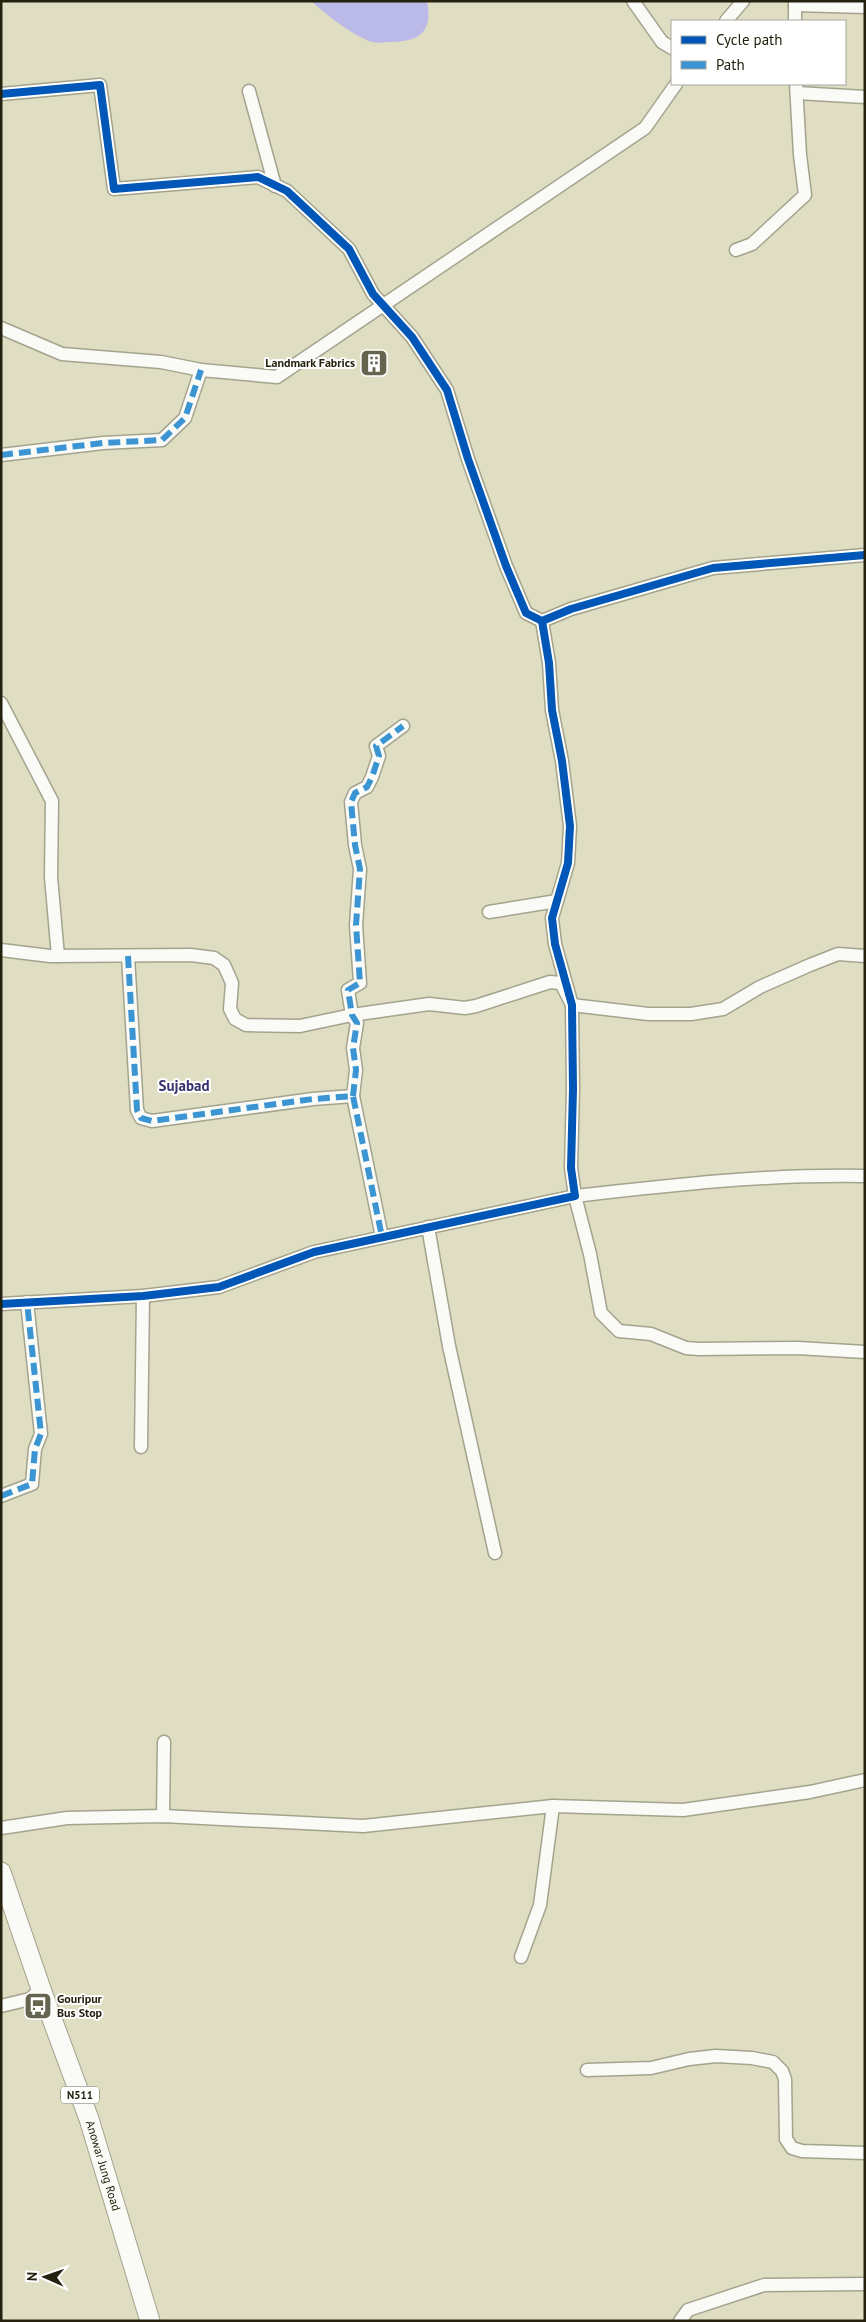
<svg xmlns="http://www.w3.org/2000/svg" width="866" height="2322" viewBox="0 0 866 2322" font-family="'PT Sans',sans-serif">
<style>
.water{fill:#bbb9e8}
.lines{fill:none;stroke-linecap:round;stroke-linejoin:round}
.minor-casing{stroke:#a4a38e;stroke-width:15}
.highway-casing{stroke:#a4a38e;stroke-width:21}
.minor{stroke:#fafaf6;stroke-width:12}
.highway{stroke:#fafaf6;stroke-width:19}
.quiet{stroke:#3b95d2;stroke-width:6;stroke-dasharray:12 6;stroke-linecap:butt}
.cycleway-casing{stroke:#fff;stroke-width:11}
.cycleway{stroke:#0057b8;stroke-width:8}
.labels{text-anchor:middle;stroke-width:4;stroke-linejoin:round;paint-order:stroke}
.shield{fill:#fff;stroke:#666457;stroke-width:1}
.shield-label{font-size:11px;font-weight:bold;fill:#24220f}
.poi-label{font-size:12px;font-weight:bold;fill:#24220f;stroke:#fff;text-anchor:end}
.street-label{font-size:12px;fill:#24220f;stroke:#fff}
.quarter-label{font-size:15px;font-weight:bold;fill:#37316d;stroke:#fff}
</style>
<rect width="100%" height="100%" fill="#dfdec3"/>
<!-- water -->
<path class="water" d="M311,1H427C433,32 420,41 392,42C385,42 375,44 369,41C347,32 329,16 311,1Z"/>
<g class="lines">
<defs>
<g id="minor">
<polyline points="633,1 662,42 672,48"/>
<polyline points="795,1 795,21"/>
<polyline points="795,5 865,7"/>
<polyline points="726,21 743,1"/>
<polyline points="249,91 275,186"/>
<polyline points="797,93 865,97"/>
<polyline points="1,94 100,85 114,189 258,177 287,191 349,249 373,294 412,337 447,390 468,459 506,566 526,613 542,621 571,609 713,568 865,555"/>
<polyline points="736,250 752,244 805,195 800,155 796,84"/>
<polyline points="1,328 62,354 161,362 201,370 277,377 645,128 676,84"/>
<polyline points="1,455 103,443 162,440 185,418 201,370"/>
<polyline points="1,703 52,801 51,877 58,956"/>
<polyline points="489,912 557,901"/>
<polyline points="1,950 50,956 191,955 214,958 224,965 232,983 230,1009 235,1019 246,1025 300,1026 352,1015 429,1004 465,1008 476,1006 550,982 561,983 572,1005 648,1014 691,1014 723,1009 760,987 810,965 838,954 865,956"/>
<polyline points="128,956 137,1110 141,1118 152,1121 313,1099 353,1096 382,1237"/>
<polyline points="353,1096 356,1070 353,1048 357,1023 352,1015 348,990 360,983 356,925 360,869 355,845 351,802 355,793 367,787 372,777 379,756 376,746 403,726"/>
<path d="M865,1176C767,1174 671,1185 575,1196L590,1254L601,1313L619,1331L651,1334L686,1348L699,1349L798,1348L865,1352"/>
<polyline points="428,1227 449,1346 495,1553"/>
<polyline points="1,1304 143,1296 219,1287 314,1252 575,1196 571,1168 573,1089 572,1005 555,944 552,918 568,863 570,826 562,761 552,710 549,663 542,621"/>
<polyline points="141,1447 143,1296"/>
<polyline points="1,1496 32,1484 35,1449 41,1434 27,1302"/>
<polyline points="163,1816 164,1742"/>
<polyline points="1,1828 67,1818 163,1816 363,1826 553,1806 683,1810 810,1792 865,1780"/>
<polyline points="521,1957 540,1905 553,1806"/>
<polyline points="1,2006 30,1999 41,1989"/>
<polyline points="587,2070 651,2068 689,2059 716,2056 752,2058 773,2062 782,2071 785,2079 786,2139 792,2148 802,2151 865,2153"/>
<polyline points="680,2321 688,2310 764,2285 865,2284"/>
</g>
<g id="highway">
<path id="s1" d="M1,1872L41,1989L89,2119L150,2321"/>
</g>
</defs>
<!-- minor casing -->
<use href="#minor" class="minor-casing"/>
<!-- highway casing -->
<use href="#highway" class="highway-casing"/>
<!-- minor -->
<use href="#minor" class="minor"/>
<!-- highway -->
<use href="#highway" class="highway"/>
<!-- quiet -->
<g class="quiet">
<polyline points="1,455 103,443 162,440 185,418 201,370"/>
<polyline points="128,956 137,1110 141,1118 152,1121 313,1099 353,1096 382,1237"/>
<polyline points="353,1096 356,1070 353,1048 357,1023 352,1015 348,990 360,983 356,925 360,869 355,845 351,802 355,793 367,787 372,777 379,756 376,746 403,726"/>
<polyline points="1,1496 32,1484 35,1449 41,1434 27,1302"/>
</g>
<defs>
<g id="cycleway">
<polyline points="1,94 100,85 114,189 258,177 287,191 349,249 373,294 412,337 447,390 468,459 506,566 526,613 542,621 571,609 713,568 865,555"/>
<polyline points="1,1304 143,1296 219,1287 314,1252 575,1196 571,1168 573,1089 572,1005 555,944 552,918 568,863 570,826 562,761 552,710 549,663 542,621"/>
</g>
</defs>
<!-- cycleway casing -->
<use href="#cycleway" class="cycleway-casing"/>
<!-- cycleway -->
<use href="#cycleway" class="cycleway"/>
</g>
<!-- icons -->
<defs>
<symbol id="building-square" viewBox="-11 -11 22 22"><rect x="-9" y="-9" width="18" height="18" rx="4" fill="#65644e" stroke="#fff"/><path d="M-4-6H4V6H1V3H-1V6H-4ZM-2.5-4.3h1.7v1.8h-1.7ZM.8-4.3h1.7v1.8H.8ZM-2.5-1h1.7V.8h-1.7ZM.8-1h1.7V.8H.8Z" fill="#fff"/></symbol>
<symbol id="bus-square" viewBox="-11 -11 22 22"><rect x="-9" y="-9" width="18" height="18" rx="4" fill="#65644e" stroke="#fff"/><path d="M-5-6H5V4H4V6H2V4H-2V6H-4V4H-5ZM-3.5-4V0h7V-4ZM-3.5 1.2v1.5H-2V1.2ZM2 1.2v1.5H3.5V1.2Z" fill="#fff"/></symbol>
</defs>
<g fill-rule="evenodd">
<use href="#building-square" x="358" y="347" width="32" height="32"/>
<use href="#bus-square" x="22" y="1990" width="32" height="32"/>
</g>
<g class="labels">
<!-- shield labels -->
<rect class="shield" x="61" y="2086.5" width="38" height="17" rx="4"/>
<g class="shield-label">
<text x="80" y="2099">N511</text>
</g>
<!-- poi labels -->
<g class="poi-label">
<text x="355" y="367">Landmark Fabrics</text>
<text x="57" y="2003" text-anchor="start">Gouripur<tspan x="57" dy="14">Bus Stop</tspan></text>
</g>
<!-- street labels -->
<g class="street-label">
<text dy="4" stroke="none"><textPath href="#s1" startOffset="311">Anowar Jung Road</textPath></text>
</g>
<!-- quarter labels -->
<g class="quarter-label">
<text x="184" y="1091">Sujabad</text>
</g>
</g>
<!-- border -->
<rect width="866" height="2322" fill="none" stroke="#24220f" stroke-width="5"/>
<!-- legend -->
<rect x="671" y="20" width="175" height="65" fill="#ffffff" stroke="#a7a79f"/>
<rect x="681" y="36" width="25" height="8" fill="#0057b8" stroke="#a7a79f"/>
<text x="716" y="45" font-size="15" fill="#24220f">Cycle path</text>
<rect x="681" y="61" width="25" height="8" fill="#3b95d2" stroke="#a7a79f"/>
<text x="716" y="70" font-size="15" fill="#24220f">Path</text>
<!-- north arrow -->
<g transform="translate(45 2277) rotate(272)" stroke="#ffffff" stroke-width="4" paint-order="stroke">
<path d="M0-4L9 19L0 12L-9 19Z" fill="#24220f"/>
<text y="-8" font-size="14" font-weight="bold" text-anchor="middle" fill="#24220f">N</text>
</g>
</svg>
